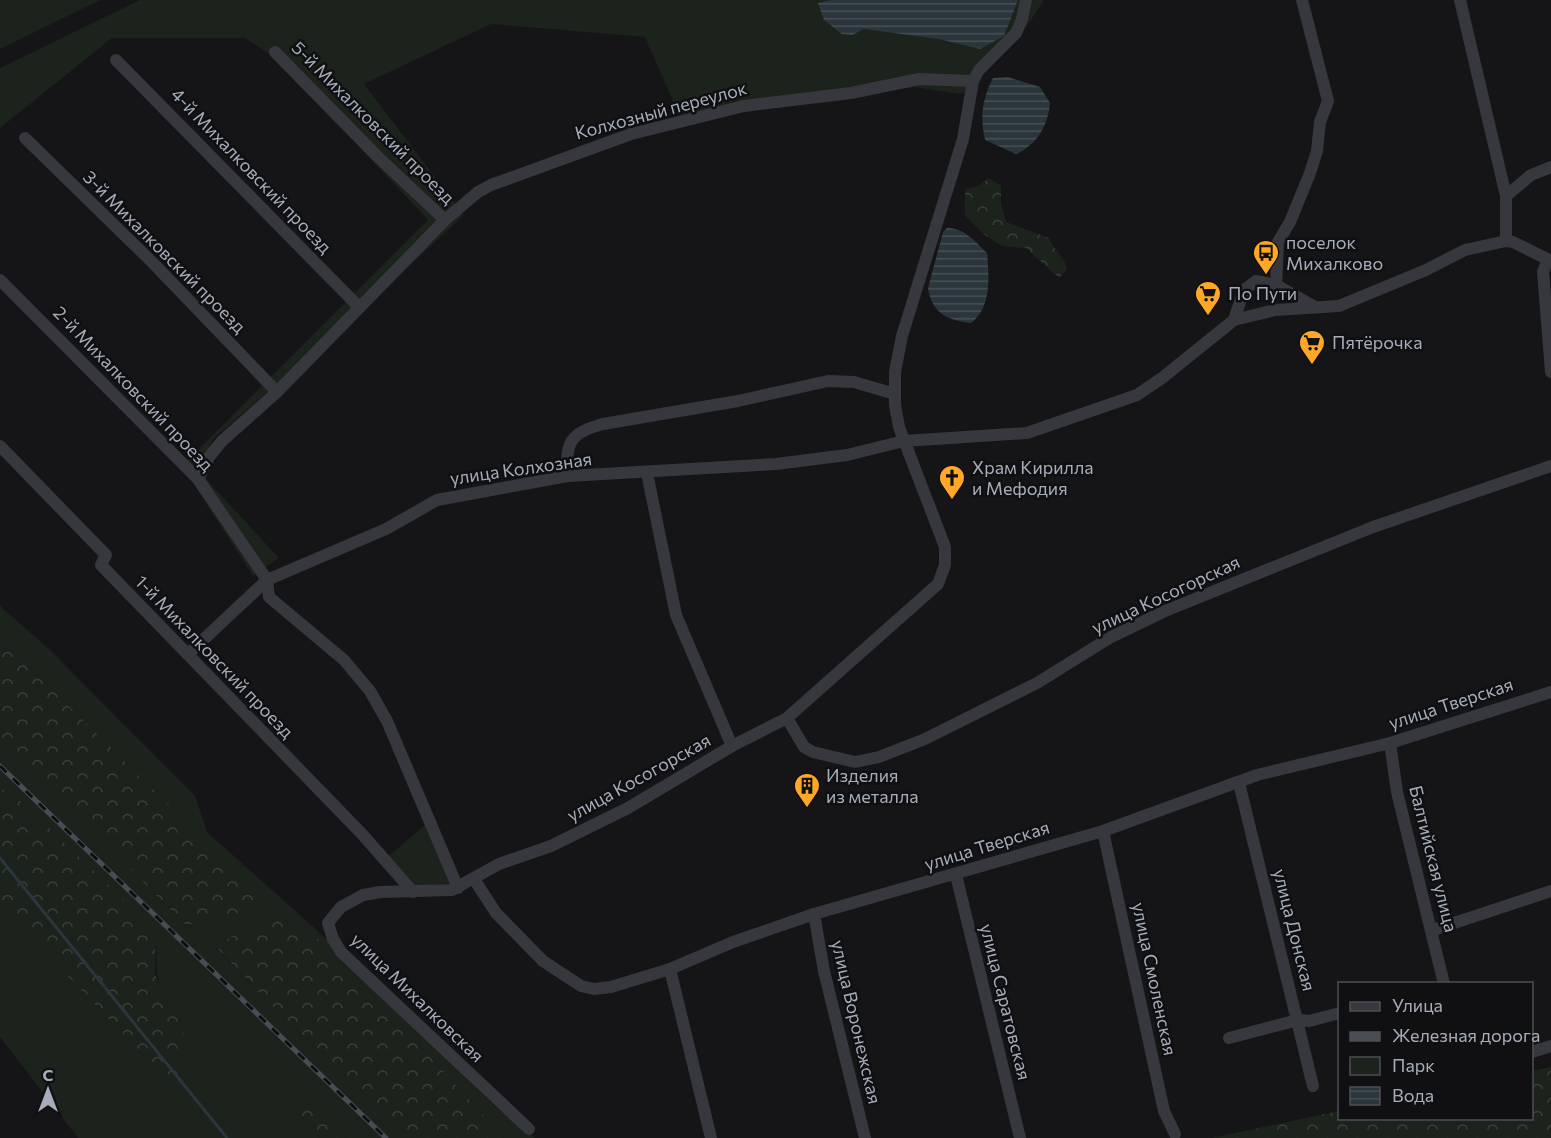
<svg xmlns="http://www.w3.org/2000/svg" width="1551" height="1138" viewBox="0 0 1551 1138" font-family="Commissioner,sans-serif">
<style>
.green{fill:#1b231c}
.forest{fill:url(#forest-crowns)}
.water{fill:url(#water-rules)}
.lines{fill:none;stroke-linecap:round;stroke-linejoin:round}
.stream{stroke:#2a363c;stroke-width:3}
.minor{stroke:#36383d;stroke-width:12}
.rail-casing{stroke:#494c52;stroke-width:5}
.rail{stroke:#101013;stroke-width:3;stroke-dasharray:9;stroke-linecap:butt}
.labels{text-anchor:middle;stroke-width:5;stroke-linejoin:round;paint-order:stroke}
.street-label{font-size:18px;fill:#a6adb9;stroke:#101013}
.poi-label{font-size:18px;fill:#a6adb9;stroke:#101013;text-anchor:start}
</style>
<defs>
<pattern id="forest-crowns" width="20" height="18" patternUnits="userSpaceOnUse" patternTransform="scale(1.5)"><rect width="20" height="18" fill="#1b231c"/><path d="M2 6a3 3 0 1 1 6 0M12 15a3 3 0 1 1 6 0" fill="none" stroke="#39403b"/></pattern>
<pattern id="water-rules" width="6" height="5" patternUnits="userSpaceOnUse" patternTransform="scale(1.5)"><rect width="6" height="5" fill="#2a363c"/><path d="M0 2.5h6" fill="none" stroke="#465056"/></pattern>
</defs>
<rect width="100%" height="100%" fill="#151518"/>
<!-- green -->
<g class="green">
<polygon points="0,0 100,0 0,49"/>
<polygon points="140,0 1044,0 1025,29 1000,44 974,68 979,89 959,94 914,87 747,110 684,126 645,37 491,24 364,84 464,215 363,309 212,440 206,479 279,558 253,576 182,466 428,220 277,59 245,38 112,38 0,128 0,68"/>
<path d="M0,606L48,648L195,796L207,832L331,943L495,1106L535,1138H504L388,1010L316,937L279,918L216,948L268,1002L412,1138H346L311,1102L298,1112L320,1138H78L0,1037V904L10,906L47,954L110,1017L143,1056L184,1022C162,993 154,984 157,947L40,820L28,830L19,821L23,803L0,787V739L186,925L266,902L0,638Z"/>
<polygon points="425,825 450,883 414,886 389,856"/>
</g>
<!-- forest -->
<g class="forest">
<path d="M989,178L1001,186V204L1006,222L1049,238C1054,251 1064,256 1067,269L1059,278L1026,248L1002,246L986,236L965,215V189L978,186Z"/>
<polygon points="0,638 267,902 227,917 186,925 0,739"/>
<polygon points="0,787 23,803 19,821 28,830 40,819 156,931 155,974 169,1002 184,1022 180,1075 161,1074 47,954 10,906 0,904"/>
<polygon points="280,918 316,937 388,1010 504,1138 412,1138 268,1002 216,947 237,933"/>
<polygon points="1551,1067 1551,1138 1212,1138 1339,1111 1340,1118 1532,1118 1532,1071"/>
<polygon points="299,1101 311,1102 346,1138 320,1138 298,1112"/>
</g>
<!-- water -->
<g class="water">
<polygon points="831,0 1018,0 1004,36 980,49 939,39 864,29 852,35 842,34 824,20 818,3"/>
<path d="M1008,77L1040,87L1050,103C1048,125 1037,145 1016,154L985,140C980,117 982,99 993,78Z"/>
<path d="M947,228C963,227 977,243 987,253C989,276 992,307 971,323C948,320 932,314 928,288L943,232Z"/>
</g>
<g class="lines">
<!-- stream -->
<polyline class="stream" points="0,858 227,1138"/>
<!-- minor -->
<g class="minor">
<polyline points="1460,0 1506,196 1506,241"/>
<polyline points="275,52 378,157 445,220"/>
<polyline points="116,60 359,307"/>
<polyline points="25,138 153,263 277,392"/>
<polyline points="1506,196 1531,175 1551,167"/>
<polyline points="1547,261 1543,272 1551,372"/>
<polyline points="0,280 198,479 267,580 269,597 344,660 370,691 387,721 458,888"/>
<polyline points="1276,285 1278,242 1290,222 1310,173 1317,151 1320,122 1328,101 1302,0"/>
<polyline points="1234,320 1244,290 1256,281 1276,285 1315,307"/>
<polyline points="0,446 106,555 101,565 362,834 413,892"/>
<polyline points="647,473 676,615 732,746"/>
<path d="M568,476C564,443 571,432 603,424L738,401L828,381L854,382L895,394"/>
<polyline points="198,479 209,457 222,441 277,392 445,220 478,192 491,185 631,134 744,106 851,93 919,79 973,81"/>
<polyline points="188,654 267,580 386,529 437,500 568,476 776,464 847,455 904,441 1027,433 1137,395 1162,378 1234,320 1275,310 1339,306 1426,270 1465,250 1506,241 1513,242 1551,261"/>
<polyline points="787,718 804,747 813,752 855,762 879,757 925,739 1037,683 1111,637 1165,611 1373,527 1551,466"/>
<polyline points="1390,743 1397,792 1444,984"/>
<polyline points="1239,783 1313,1086"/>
<polyline points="1103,831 1164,1111 1175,1134"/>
<polyline points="956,875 1020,1138"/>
<polyline points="474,879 496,913 543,961 581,986 594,989 611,987 670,969 733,942 814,914 1103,831 1257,775 1390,743 1551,692"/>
<polyline points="814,914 824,971 865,1138"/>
<polyline points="1433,930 1551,891"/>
<polyline points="670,969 711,1138"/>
<polyline points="1229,1038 1298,1020 1309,1021 1340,1013"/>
<polyline points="1532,1052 1551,1046"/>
<polyline points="529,1129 341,952 333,939 328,923 341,907 363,895 380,892 452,890 499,864 551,846 628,808 732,746 787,718 938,584 945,565 945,547 899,427 895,405 895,372 902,336 963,139 973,81 979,70 1016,33 1022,19 1026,0"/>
</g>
<defs>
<polyline id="rail" points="0,766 386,1138"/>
</defs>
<!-- rail casing -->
<use href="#rail" class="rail-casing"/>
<!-- rail -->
<use href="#rail" class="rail"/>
</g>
<!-- icons -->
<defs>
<symbol id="bus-pin" viewBox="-11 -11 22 30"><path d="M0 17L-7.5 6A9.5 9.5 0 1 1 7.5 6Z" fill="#ffa726" stroke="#101013"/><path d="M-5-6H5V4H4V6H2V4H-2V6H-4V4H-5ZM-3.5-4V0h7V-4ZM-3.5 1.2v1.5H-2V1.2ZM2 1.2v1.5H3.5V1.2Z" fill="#111"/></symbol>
<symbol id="supermarket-pin" viewBox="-11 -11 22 30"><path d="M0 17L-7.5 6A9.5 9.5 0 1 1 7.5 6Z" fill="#ffa726" stroke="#101013"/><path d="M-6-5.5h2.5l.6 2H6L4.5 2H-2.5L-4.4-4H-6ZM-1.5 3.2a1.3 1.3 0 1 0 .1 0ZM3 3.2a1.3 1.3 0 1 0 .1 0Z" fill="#111"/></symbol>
<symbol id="church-pin" viewBox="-11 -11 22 30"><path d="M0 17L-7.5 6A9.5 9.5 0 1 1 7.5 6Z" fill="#ffa726" stroke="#101013"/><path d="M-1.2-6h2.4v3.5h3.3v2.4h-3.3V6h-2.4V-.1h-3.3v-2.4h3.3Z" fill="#111"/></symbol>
<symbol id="building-pin" viewBox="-11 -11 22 30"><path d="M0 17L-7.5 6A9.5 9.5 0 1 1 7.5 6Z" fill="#ffa726" stroke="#101013"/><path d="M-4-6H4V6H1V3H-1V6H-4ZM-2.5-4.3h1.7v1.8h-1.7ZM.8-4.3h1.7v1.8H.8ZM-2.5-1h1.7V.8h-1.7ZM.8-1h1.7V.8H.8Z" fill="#111"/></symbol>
</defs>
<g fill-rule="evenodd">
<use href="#bus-pin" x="1251" y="238" width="30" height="40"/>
<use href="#supermarket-pin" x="1193" y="279" width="30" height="40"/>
<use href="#supermarket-pin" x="1297" y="328" width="30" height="40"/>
<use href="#church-pin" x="937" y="463" width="30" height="40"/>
<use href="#building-pin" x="792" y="771" width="30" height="40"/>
</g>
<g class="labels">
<!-- street labels -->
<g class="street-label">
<text transform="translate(661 111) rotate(-15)" y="6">Колхозный переулок</text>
<text transform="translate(373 123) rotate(45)" y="6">5-й Михалковский проезд</text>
<text transform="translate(251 171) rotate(46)" y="6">4-й Михалковский проезд</text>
<text transform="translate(164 252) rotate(45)" y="6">3-й Михалковский проезд</text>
<text transform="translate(133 389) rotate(46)" y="6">2-й Михалковский проезд</text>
<text transform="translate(521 469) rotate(-8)" y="6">улица Колхозная</text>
<text transform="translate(1166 595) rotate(-25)" y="6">улица Косогорская</text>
<text transform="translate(214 657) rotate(46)" y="6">1-й Михалковский проезд</text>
<text transform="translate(1451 704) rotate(-18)" y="6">улица Тверская</text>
<text transform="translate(639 778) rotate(-29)" y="6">улица Косогорская</text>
<text transform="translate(987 846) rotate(-17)" y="6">улица Тверская</text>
<text transform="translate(1433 859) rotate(76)" y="6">Балтийская улица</text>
<text transform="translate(1294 930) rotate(76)" y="6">улица Донская</text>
<text transform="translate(1154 979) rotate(78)" y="6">улица Смоленская</text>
<text transform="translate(417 998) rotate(44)" y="6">улица Михалковская</text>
<text transform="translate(1005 1002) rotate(76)" y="6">улица Саратовская</text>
<text transform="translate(856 1022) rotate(77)" y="6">улица Воронежская</text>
</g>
<!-- poi labels -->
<g class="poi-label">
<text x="1286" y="249">поселок<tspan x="1286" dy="21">Михалково</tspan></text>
<text x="1228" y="300">По Пути</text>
<text x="1332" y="349">Пятёрочка</text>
<text x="972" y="474">Храм Кирилла<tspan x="972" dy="21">и Мефодия</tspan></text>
<text x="826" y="782">Изделия<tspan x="826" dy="21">из металла</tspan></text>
</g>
</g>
<!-- legend -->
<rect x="1338" y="982" width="195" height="138" fill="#101013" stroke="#4c4f55" stroke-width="1.5"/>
<rect x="1350" y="1002" width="30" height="9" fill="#36383d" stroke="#4c4f55" stroke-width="1.5"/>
<text x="1392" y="1012" font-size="18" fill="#a6adb9">Улица</text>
<rect x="1350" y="1032" width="30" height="9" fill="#494c52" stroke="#4c4f55" stroke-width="1.5"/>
<text x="1392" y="1042" font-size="18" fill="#a6adb9">Железная дорога</text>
<rect x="1350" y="1057" width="30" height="18" fill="#1b231c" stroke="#4c4f55" stroke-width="1.5"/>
<text x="1392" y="1072" font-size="18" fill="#a6adb9">Парк</text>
<rect x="1350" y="1087" width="30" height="18" fill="url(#water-rules)" stroke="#4c4f55" stroke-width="1.5"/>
<text x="1392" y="1102" font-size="18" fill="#a6adb9">Вода</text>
<!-- north arrow -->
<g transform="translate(48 1090)" stroke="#101013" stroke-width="4.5" paint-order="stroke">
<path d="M0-4.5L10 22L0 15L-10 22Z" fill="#a6adb9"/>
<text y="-9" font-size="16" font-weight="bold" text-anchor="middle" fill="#a6adb9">С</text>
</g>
</svg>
